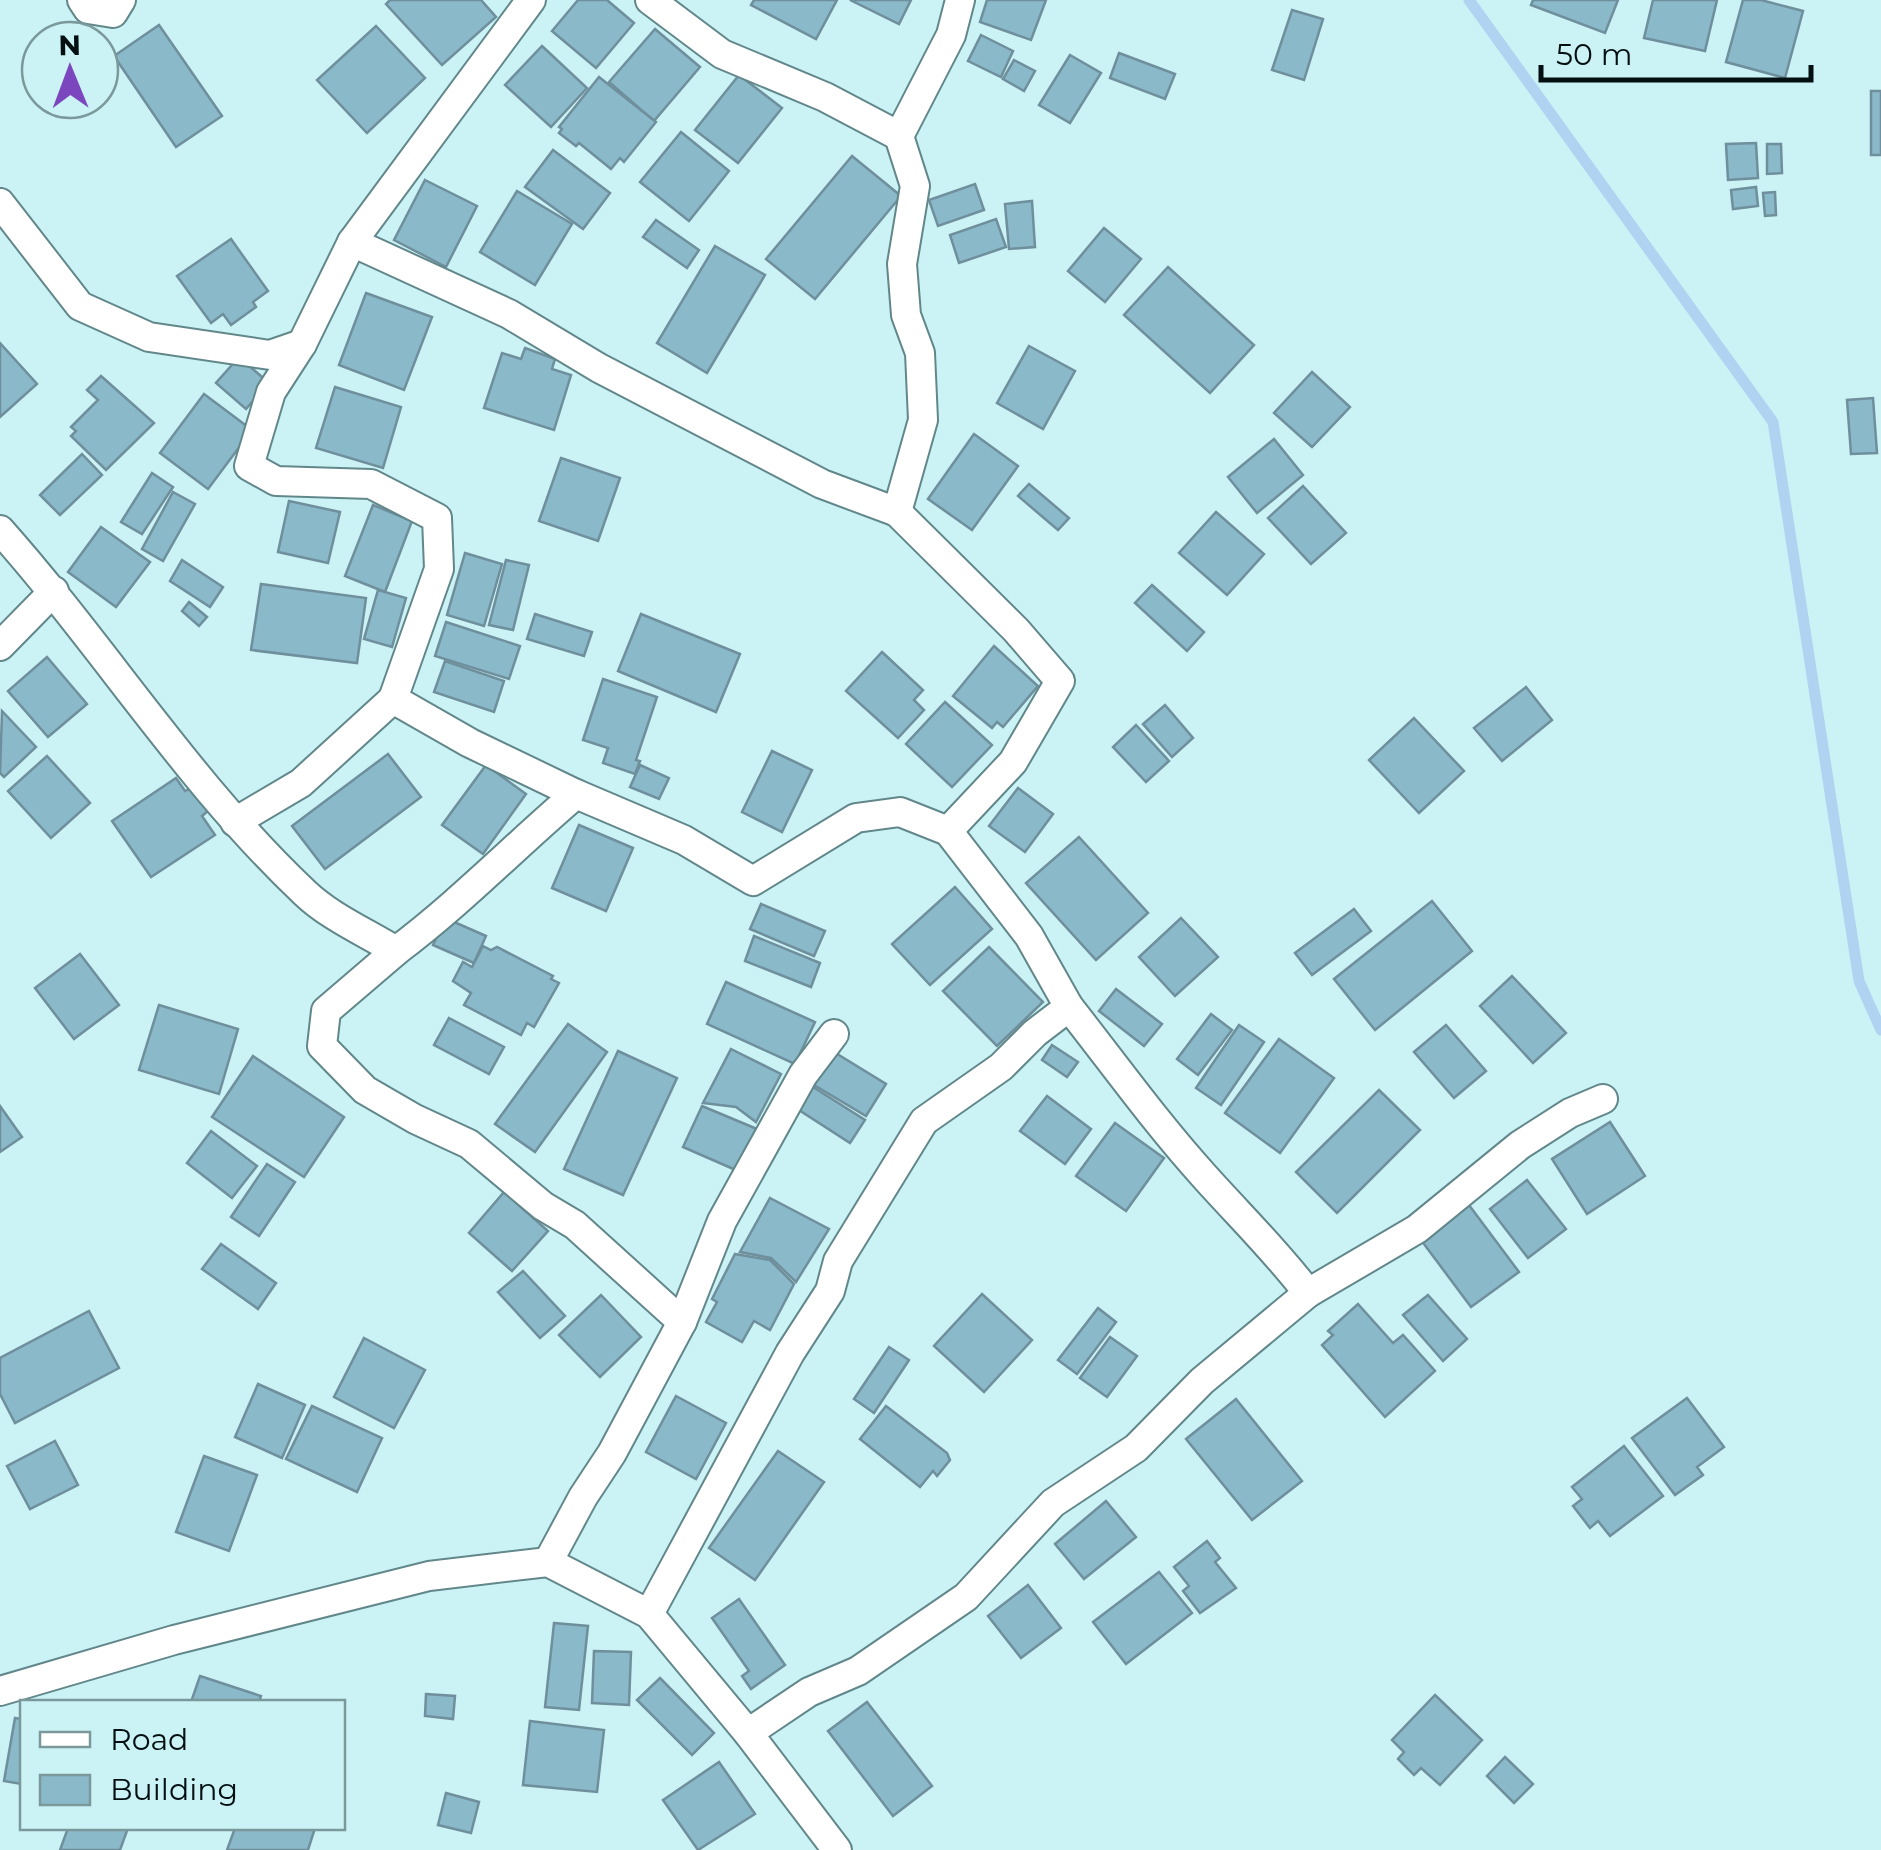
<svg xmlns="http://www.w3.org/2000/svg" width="1881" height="1850" viewBox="0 0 1881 1850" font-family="Montserrat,sans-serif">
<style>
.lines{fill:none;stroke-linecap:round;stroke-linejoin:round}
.stream{stroke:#afd3f0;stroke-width:11}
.building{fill:#8ab9ca;stroke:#6e8f9b;stroke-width:2.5}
.street-casing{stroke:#62878a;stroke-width:32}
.street{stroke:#fff;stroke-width:28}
</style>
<rect width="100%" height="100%" fill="#cbf3f6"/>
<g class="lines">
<!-- stream -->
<polyline class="stream" points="1469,0 1773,422 1859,981 1881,1030"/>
</g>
<!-- building -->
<g class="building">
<polygon points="390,0 481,0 496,17 442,65 386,4"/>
<polygon points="578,0 607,0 634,23 596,68 552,31"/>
<polygon points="754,0 837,0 816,39 751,5"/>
<polygon points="850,0 911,0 899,24"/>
<polygon points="987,0 1046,0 1031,40 980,22"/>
<polygon points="1533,0 1618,0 1605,33 1531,5"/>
<polygon points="1653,0 1717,0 1705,51 1644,38"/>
<polygon points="1743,0 1761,0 1803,11 1785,78 1726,62"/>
<polygon points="1292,10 1323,19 1304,80 1272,70"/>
<polygon points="159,25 222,116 176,147 114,56"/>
<polygon points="376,26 425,78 367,133 317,80"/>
<polygon points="655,29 700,67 654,121 609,82"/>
<polygon points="981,35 1013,51 1001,77 968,61"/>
<polygon points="542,46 587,88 551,127 505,85"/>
<polygon points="1119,53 1175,74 1165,99 1110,78"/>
<polygon points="1070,55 1101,73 1070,123 1039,105"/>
<polygon points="1014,60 1035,71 1024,91 1003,79"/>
<polygon points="739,75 782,108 738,163 695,130"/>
<polygon points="599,77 656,122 624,162 620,158 611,169 579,143 576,146 559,133 562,129 559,127"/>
<rect x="1871" y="91" width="10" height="64"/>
<polygon points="681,132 729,171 689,221 640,182"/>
<polygon points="1756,143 1758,178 1728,180 1726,144"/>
<polygon points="1767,144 1781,144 1782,173 1767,174"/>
<polygon points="553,150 610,193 583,229 525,187"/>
<polygon points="852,156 901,196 815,299 766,259"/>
<polygon points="425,180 477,206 446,267 394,240"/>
<polygon points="975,184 984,210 938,226 929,200"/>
<polygon points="1756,187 1758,206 1733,209 1731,190"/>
<polygon points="517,191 572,224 535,285 480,252"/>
<polygon points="1775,192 1776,215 1765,216 1763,193"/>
<polygon points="1032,201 1035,247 1009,249 1005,204"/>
<polygon points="996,219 1006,247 959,263 950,235"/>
<polygon points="656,220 699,250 687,268 643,237"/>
<polygon points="1104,228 1141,259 1105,302 1068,271"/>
<polygon points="231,239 268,291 253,302 256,307 231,325 223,314 211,323 177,276"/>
<polygon points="715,246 765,275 707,373 657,343"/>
<polygon points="1168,267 1254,345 1210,393 1124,315"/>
<polygon points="366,293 432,317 404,390 339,365"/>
<polygon points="0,343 37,384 0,417"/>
<polygon points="1029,346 1075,371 1043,429 997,403"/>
<polygon points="525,348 555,359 552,369 571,375 554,430 484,408 502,353 521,359"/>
<polygon points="239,357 269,383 246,409 216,383"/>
<polygon points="1312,372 1350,407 1312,447 1274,413"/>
<polygon points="101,376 154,423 106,470 71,436 76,431 71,427 98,400 87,390"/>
<polygon points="335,387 401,407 383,468 316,448"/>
<polygon points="204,394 252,430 208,489 160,453"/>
<polygon points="1873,398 1877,453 1851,454 1847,400"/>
<polygon points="974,434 1018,466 972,530 928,499"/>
<polygon points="1274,439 1303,475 1257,513 1228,477"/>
<polygon points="82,454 102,475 60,515 40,495"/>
<polygon points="561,458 620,478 598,541 539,521"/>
<polygon points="152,473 173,487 142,534 121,522"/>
<polygon points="1029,484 1069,518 1058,530 1018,496"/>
<polygon points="1303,486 1346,533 1311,564 1268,518"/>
<polygon points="173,492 195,504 163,561 142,549"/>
<polygon points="289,501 340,512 328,563 278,552"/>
<polygon points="373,505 412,521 385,592 345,576"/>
<polygon points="1216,512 1264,554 1227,595 1179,553"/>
<polygon points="101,527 150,562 116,607 68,572"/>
<polygon points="465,553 502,564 484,626 447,615"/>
<polygon points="182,560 223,587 210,607 170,581"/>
<polygon points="506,560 529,565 513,630 489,625"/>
<polygon points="261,584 366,598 357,663 251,650"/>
<polygon points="1152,585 1204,632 1187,651 1135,603"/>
<polygon points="378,590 406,598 392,647 364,639"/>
<polygon points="189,602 207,617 199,626 182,611"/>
<polygon points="535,614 592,632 584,656 527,639"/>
<polygon points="641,614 740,654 716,712 618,671"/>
<polygon points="446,622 520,646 509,679 435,656"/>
<polygon points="994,646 1038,686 1003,727 997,722 992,728 953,696"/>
<polygon points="882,652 923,690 914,700 924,710 898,738 846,691"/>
<polygon points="47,657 87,704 48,737 8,691"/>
<polygon points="445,661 504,681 494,712 434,692"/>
<polygon points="603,679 657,697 636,760 640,761 635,774 603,763 608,748 583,740"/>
<polygon points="1526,687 1552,720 1502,761 1474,728"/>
<polygon points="945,702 992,745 952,787 906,744"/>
<polygon points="1165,705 1193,738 1172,757 1143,724"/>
<polygon points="2,711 36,747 4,777 0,773"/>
<polygon points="1414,718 1464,771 1419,813 1369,760"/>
<polygon points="1136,725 1169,761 1146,782 1113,747"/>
<polygon points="772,751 812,770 782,832 742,812"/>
<polygon points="388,754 421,797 325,869 292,826"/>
<polygon points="47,756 90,803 51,838 8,791"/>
<polygon points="486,765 526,794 483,854 442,825"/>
<polygon points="640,765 669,778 659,799 630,787"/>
<polygon points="176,778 185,791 191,788 208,811 202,816 215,835 151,877 112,821"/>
<polygon points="1018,788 1053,814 1025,852 989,826"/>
<polygon points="579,825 633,848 606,911 552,888"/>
<polygon points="1079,837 1148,913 1096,960 1026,883"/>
<polygon points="955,887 992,929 930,985 892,944"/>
<polygon points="1432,901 1472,951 1375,1030 1334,979"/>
<polygon points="761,904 825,931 814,956 750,929"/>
<polygon points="1354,909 1371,931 1312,975 1295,953"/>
<polygon points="445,918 486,936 474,963 433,945"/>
<polygon points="1181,918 1218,957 1175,996 1139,957"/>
<polygon points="754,936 820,963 811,987 745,961"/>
<polygon points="483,946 491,950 497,947 553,976 551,979 559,983 534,1027 527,1023 521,1035 464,1005 471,993 453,981 463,962 472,967"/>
<polygon points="989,947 1043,1002 997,1046 943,991"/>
<polygon points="80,954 119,1005 74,1039 35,988"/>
<polygon points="1512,976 1566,1033 1533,1063 1480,1006"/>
<polygon points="726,982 815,1022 795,1064 707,1024"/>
<polygon points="1116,989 1162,1024 1144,1046 1099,1011"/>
<polygon points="159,1005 238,1029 219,1094 139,1070"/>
<polygon points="1211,1014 1232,1030 1198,1075 1177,1059"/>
<polygon points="449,1018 504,1047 489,1074 434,1045"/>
<polygon points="568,1024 607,1052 535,1152 495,1124"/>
<polygon points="1239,1025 1264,1042 1221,1105 1196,1088"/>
<polygon points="1446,1025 1486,1071 1454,1098 1414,1052"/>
<polygon points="1279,1039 1334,1078 1280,1153 1225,1113"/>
<polygon points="1052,1045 1078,1062 1067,1077 1042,1060"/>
<polygon points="731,1049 781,1074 756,1122 736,1107 703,1103"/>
<polygon points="618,1051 677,1078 623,1195 564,1169"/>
<polygon points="834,1052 886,1084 866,1116 814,1085"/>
<polygon points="253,1056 344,1117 304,1177 212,1117"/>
<polygon points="813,1087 865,1120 850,1143 799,1110"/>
<polygon points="1379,1090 1420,1130 1337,1213 1296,1172"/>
<polygon points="1047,1096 1091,1129 1065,1164 1020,1131"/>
<polygon points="0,1106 22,1137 0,1152"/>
<polygon points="702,1106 757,1129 738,1171 683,1147"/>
<polygon points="1610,1122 1645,1176 1587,1214 1552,1159"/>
<polygon points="1115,1123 1164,1158 1126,1211 1076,1176"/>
<polygon points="211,1131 257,1166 232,1198 187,1163"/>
<polygon points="267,1164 295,1182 259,1236 231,1217"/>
<polygon points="1527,1180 1566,1229 1528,1258 1490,1209"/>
<polygon points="504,1192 548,1231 512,1271 469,1233"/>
<polygon points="770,1198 829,1229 796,1282 771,1258 740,1252"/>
<polygon points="1469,1205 1519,1272 1471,1307 1421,1240"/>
<polygon points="221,1244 276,1283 258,1309 202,1269"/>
<polygon points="735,1254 770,1260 794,1284 770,1330 754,1321 742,1342 706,1322 717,1302 712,1299"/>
<polygon points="523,1271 565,1316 540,1338 498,1292"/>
<polygon points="982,1294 1032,1340 984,1392 934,1346"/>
<polygon points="601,1295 641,1337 600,1377 559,1335"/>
<polygon points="1428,1295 1467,1339 1443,1361 1403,1315"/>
<polygon points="1358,1304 1393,1343 1403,1335 1435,1371 1385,1417 1322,1345 1333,1335 1328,1331"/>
<polygon points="1098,1308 1116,1322 1077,1374 1058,1360"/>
<polygon points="89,1311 119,1368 15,1423 0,1394 0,1358"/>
<polygon points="1110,1337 1137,1356 1107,1397 1080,1378"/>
<polygon points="364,1338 425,1370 394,1428 334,1397"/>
<polygon points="889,1347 909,1360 874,1413 854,1399"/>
<polygon points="258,1384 305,1405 282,1458 235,1437"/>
<polygon points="676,1396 726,1423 696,1479 646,1452"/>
<polygon points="1687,1398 1724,1447 1697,1467 1703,1475 1675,1495 1632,1438"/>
<polygon points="1236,1399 1302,1481 1252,1520 1186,1439"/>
<polygon points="312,1406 382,1438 357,1492 286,1459"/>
<polygon points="886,1406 947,1453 950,1460 937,1476 933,1471 920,1487 860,1439"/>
<polygon points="55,1441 78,1485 30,1509 7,1466"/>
<polygon points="1624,1446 1663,1496 1610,1536 1598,1521 1590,1528 1573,1506 1582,1499 1572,1487"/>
<polygon points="778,1451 824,1482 755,1580 709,1548"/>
<polygon points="204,1456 257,1475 229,1551 176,1532"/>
<polygon points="1106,1501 1136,1537 1084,1579 1055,1544"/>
<polygon points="1207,1541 1220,1558 1215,1562 1236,1588 1200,1613 1183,1591 1189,1586 1174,1567"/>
<polygon points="1159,1572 1192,1613 1126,1664 1093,1622"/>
<polygon points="1028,1585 1061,1628 1021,1658 988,1616"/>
<polygon points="739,1599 785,1665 751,1689 742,1676 749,1671 712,1618"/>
<polygon points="554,1623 588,1626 579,1710 545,1707"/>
<polygon points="594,1651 631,1652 629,1705 592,1703"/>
<polygon points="200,1676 261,1696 259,1702 191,1702"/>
<polygon points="660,1678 714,1733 692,1755 637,1700"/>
<polygon points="426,1694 455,1696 453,1719 425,1716"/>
<polygon points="1435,1695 1482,1740 1440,1785 1421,1768 1414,1775 1398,1759 1404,1752 1392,1740"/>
<polygon points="867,1702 932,1786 893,1816 828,1731"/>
<polygon points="15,1718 22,1719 22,1784 4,1781"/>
<polygon points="530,1721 604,1730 597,1792 523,1785"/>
<polygon points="1505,1757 1533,1784 1514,1803 1487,1776"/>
<polygon points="719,1762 755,1814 698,1850 663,1800"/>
<polygon points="446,1793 479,1802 471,1833 438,1825"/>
<polygon points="68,1828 128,1828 120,1850 60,1850"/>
<polygon points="235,1828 315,1828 308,1850 227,1850"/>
</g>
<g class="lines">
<defs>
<g id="street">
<polyline points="82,0 88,9 113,13 121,0"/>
<polyline points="531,0 352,242 302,344 271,392 249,466 276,481 371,484 437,518 439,569 393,699 470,743 576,794"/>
<polyline points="899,136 951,35 960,0"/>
<polyline points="0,203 80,306 149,337 270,355 302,344"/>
<polyline points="352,242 509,314 599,368 822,484 897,512 923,420 920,353 906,315 902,264 915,186 899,136 825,97 722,54 650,0"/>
<polyline points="897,512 1016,630 1060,681 1013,762 948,831"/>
<path d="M0,530C105,648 190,785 305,893C330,917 367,933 396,951L326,1011L322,1046L365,1090L415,1119L469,1144L543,1206L575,1225L682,1322"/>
<polyline points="0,646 54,591"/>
<polyline points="235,822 301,783 393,699"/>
<path d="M396,951C459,904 516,845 576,794L684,840L753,881L856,818L900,812L948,831L1029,936L1069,1007L1035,1033L1001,1067L924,1121L838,1261L830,1291L790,1353L649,1614"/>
<path d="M1069,1007C1114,1064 1156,1123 1205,1177C1240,1216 1276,1251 1308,1293"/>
<polyline points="548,1562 583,1497 612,1453 682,1322 722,1221 803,1075 834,1034"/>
<polyline points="0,1691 174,1640 429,1576 548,1562 649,1614 748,1733 837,1850"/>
<polyline points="748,1733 809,1692 858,1671 966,1597 1053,1503 1136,1448 1202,1381 1308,1293 1417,1229 1520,1145 1570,1113 1603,1099"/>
</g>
</defs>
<!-- street casing -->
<use href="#street" class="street-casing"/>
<!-- street -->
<use href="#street" class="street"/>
</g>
<!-- legend -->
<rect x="20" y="1700" width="325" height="130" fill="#cbf3f6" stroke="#7b989a" stroke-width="2.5"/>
<rect x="40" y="1732" width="50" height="15" fill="#ffffff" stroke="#7b989a" stroke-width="2.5"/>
<text x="110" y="1750" font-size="30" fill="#030f11">Road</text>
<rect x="40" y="1775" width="50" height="30" fill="#8ab9ca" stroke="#7b989a" stroke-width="2.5"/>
<text x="110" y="1800" font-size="30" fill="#030f11">Building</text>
<!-- north arrow -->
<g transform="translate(70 70) rotate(359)"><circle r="48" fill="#cbf3f6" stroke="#7b989a" stroke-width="2.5"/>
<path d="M0-8L18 38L0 25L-18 38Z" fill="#7c47be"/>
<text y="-15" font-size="28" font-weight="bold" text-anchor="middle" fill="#030f11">N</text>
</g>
<!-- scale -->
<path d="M1541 65v15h270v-15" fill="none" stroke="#030f11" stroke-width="5"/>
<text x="1556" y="65" font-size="30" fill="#030f11" stroke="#cbf3f6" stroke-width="8" paint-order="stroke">50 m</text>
</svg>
